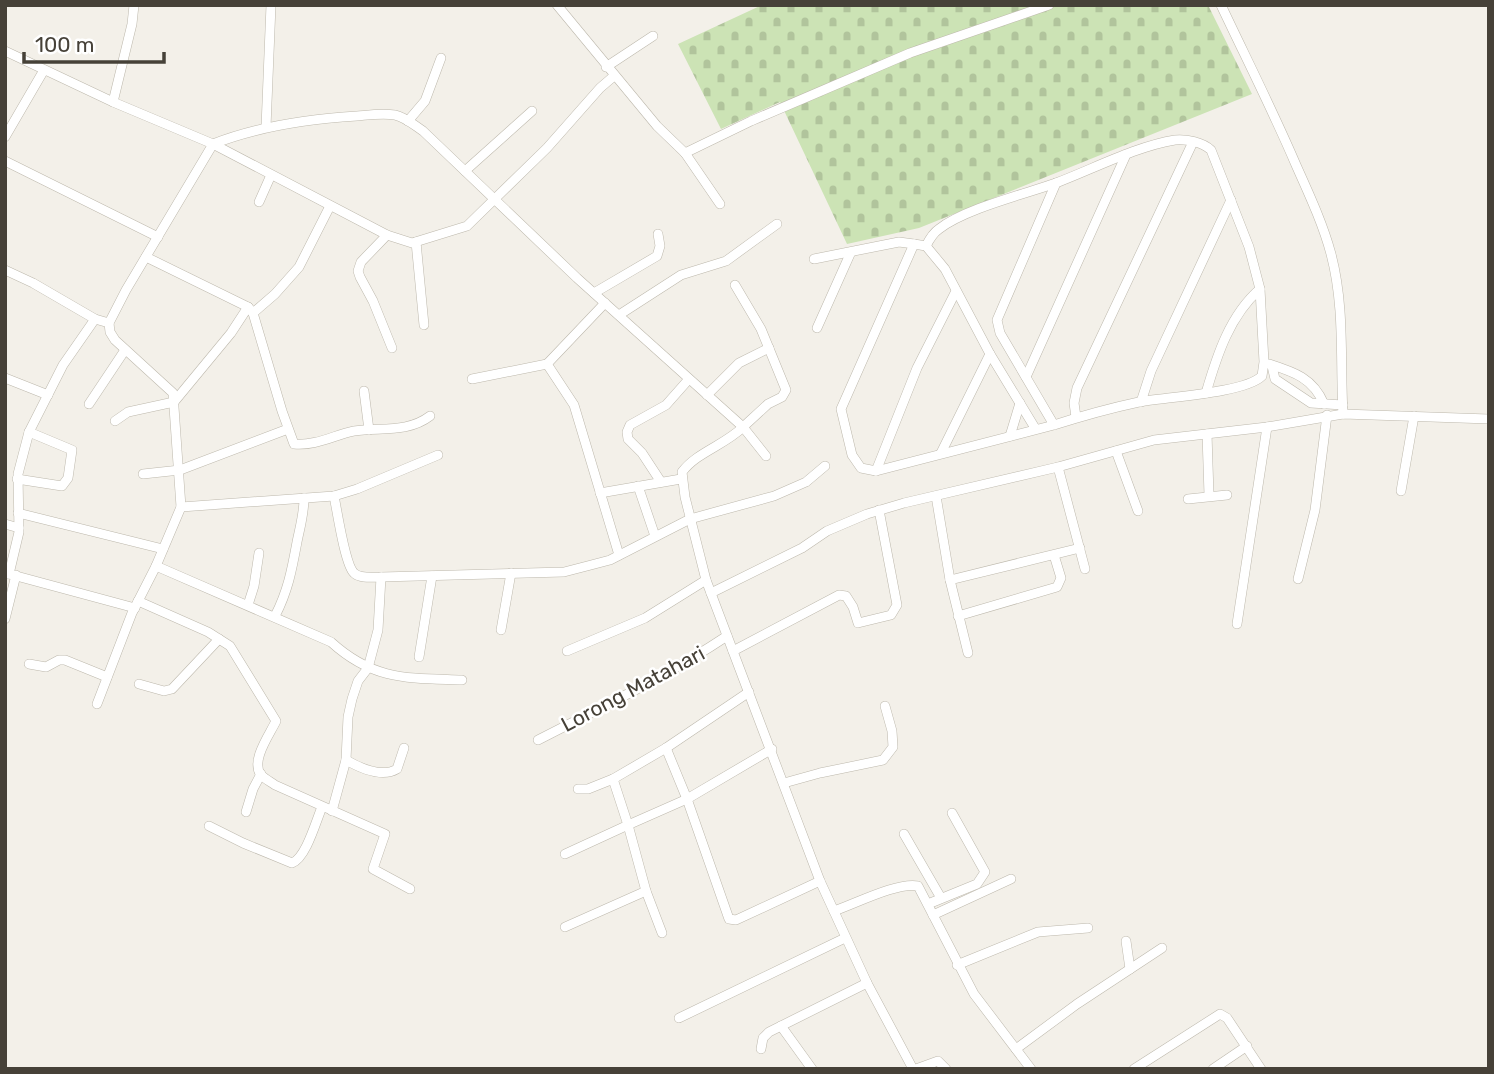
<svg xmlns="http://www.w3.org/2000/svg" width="1494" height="1074" viewBox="0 0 1494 1074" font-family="Rubik,sans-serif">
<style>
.cemetery{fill:url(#cemetery-stones)}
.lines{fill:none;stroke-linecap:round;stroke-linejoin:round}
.minor-casing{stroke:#bdb8ac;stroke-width:10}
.minor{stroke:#fff;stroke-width:9}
.labels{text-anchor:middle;stroke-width:5;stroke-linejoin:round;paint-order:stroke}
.street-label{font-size:21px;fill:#464138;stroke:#fff}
</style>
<defs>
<pattern id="cemetery-stones" width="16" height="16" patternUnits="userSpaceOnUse" patternTransform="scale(1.75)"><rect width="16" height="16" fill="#cce3b5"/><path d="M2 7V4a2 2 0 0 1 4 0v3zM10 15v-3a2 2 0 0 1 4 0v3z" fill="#b1c49c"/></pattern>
</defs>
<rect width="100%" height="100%" fill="#f3f0e9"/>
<!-- cemetery -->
<polygon class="cemetery" points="762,5 1208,5 1252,94 919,228 847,244 780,102 721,129 678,44"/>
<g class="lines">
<defs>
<g id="minor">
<polyline points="557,5 657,126 685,153 720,204"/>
<path d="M1221,5C1246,58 1273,111 1296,165C1309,194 1323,224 1331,254C1345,307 1340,360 1343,414"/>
<path d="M5,51L113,102L213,144C259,126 308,119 357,116C369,115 382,113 395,115C405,117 414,125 423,131L577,278L743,427C725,445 697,452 682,472L685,497L706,580L820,881L867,983L913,1069"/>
<polyline points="606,67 653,36"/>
<polyline points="113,102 132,24 134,5"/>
<polyline points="408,121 425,101 441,58"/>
<polyline points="266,127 271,5"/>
<polyline points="5,137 44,70"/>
<polyline points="685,153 751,121 910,53 1049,5"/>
<polyline points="5,161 158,237"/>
<polyline points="465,171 532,111"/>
<polyline points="259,202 271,175"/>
<polyline points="387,235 361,262 358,271 360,277 373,301 392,348"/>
<polyline points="416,242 424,325"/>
<path d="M926,246C929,240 933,233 939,229C964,209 1025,194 1056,183"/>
<path d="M146,257L248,307L253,313L282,411L294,444C316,446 334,435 354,431C380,427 408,433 430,416"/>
<polyline points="814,259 899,242 914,244"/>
<polyline points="5,270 33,283 95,319 109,323"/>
<polyline points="735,285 761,329 786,390 782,397 768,404 743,427 766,456"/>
<polyline points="594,293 657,256 660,246 658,234"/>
<polyline points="605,303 547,364 574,405 619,555"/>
<polyline points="253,313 275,294 299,267 330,206"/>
<polyline points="619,315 681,275 726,261 777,224"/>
<polyline points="817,328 851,252"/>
<path d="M1269,364C1294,372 1313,378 1324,404"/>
<polyline points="1272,366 1275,379 1311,403 1343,405"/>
<polyline points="1026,377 1125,157"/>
<polyline points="5,378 48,395"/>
<polyline points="472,379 547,364"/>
<polyline points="364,391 369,430"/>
<path d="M1206,393C1217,355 1230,315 1260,289"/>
<polyline points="707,395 739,363 769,348"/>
<polyline points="1141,402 1151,371 1231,200"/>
<polyline points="89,404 125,350"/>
<polyline points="1076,417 1074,403 1077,388 1193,142"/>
<polyline points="115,421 128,412 174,402 231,333 248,307"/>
<path d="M1035,428L990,354L945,269L926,246L914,244L841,409L852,455L861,468L876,471L1054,425C1082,416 1111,408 1139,402C1166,397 1245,393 1262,376L1264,362L1260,289L1249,247L1211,150C1202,142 1187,139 1175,140C1137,146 1093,169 1056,183L997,320L1000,333L1054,425"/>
<polyline points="1207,434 1209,495"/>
<polyline points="1010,436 1020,403"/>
<polyline points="1116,451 1138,511"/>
<polyline points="941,453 990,354"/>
<polyline points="1058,467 1085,569"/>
<polyline points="876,471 917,368 956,291"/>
<polyline points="143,474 180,470 288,429"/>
<polyline points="17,479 62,486 68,478 72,450 29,432"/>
<polyline points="661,482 642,453 628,439 627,432 630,425 666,405 689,379"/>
<polyline points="638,486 655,536"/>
<polyline points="1401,491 1414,416"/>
<polyline points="600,493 681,479"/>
<path d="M334,496C337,510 345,565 354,573C360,579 373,577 381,577L564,572L591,565L610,560L690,519L774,496L806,482L825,466"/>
<polyline points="936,496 950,580 968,653"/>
<polyline points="1188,499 1227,495"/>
<polyline points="181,507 334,496 357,489 438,455"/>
<polyline points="18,513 163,549"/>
<polyline points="5,524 19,528"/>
<path d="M156,566L331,642C374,681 408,678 462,680"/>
<polyline points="5,574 9,574 19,532 18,474 29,432 63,365 95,319"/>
<polyline points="9,574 135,608"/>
<polyline points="1298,579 1315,510 1327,415"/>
<polyline points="950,580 1080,548"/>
<polyline points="711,593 802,548 827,531 867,514 904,503 1058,467 1154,440 1267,427 1343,414 1489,419"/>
<path d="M138,601L208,632L230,646L276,721C270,734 250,761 261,775C265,779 271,782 275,785L385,834L373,869L410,889"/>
<polyline points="248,605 254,586 259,553"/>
<path d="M275,616C288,591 292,569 297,542C300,527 304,514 304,498"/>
<polyline points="958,616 1057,587 1061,578 1054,555"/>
<polyline points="5,619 16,575"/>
<polyline points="1237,624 1267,427"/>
<polyline points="501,630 511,573"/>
<polyline points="567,651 645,618 706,580"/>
<polyline points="733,651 839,595 846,596 853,607 858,623 891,615 897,605 879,510"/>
<polyline points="419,657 432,576"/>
<polyline points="29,664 46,667 59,660 65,660 107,677"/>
<polyline points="139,684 164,691 172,689 219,639"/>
<polyline points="97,704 132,613 156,566 181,507 173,393 115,340 110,332 109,323 126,290 213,144 387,235 412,243 467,226 547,148 600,88 614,76"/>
<path d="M538,740C602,707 667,676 727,636"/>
<polyline points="666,748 687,799 729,919 736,920 820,881"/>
<path d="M346,760C360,768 382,778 397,769L404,748"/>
<polyline points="613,779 666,748 749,692"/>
<polyline points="784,783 820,773 883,760 893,747 892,731 885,706"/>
<polyline points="332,811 346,760 348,717 352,699 358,681 368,668 378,630 381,577"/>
<polyline points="246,812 253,789 261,774"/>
<path d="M209,826L243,843L292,863C306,858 316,821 322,807"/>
<polyline points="904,834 941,898"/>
<polyline points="565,854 628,825 613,779 588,789 578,789"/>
<polyline points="928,904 977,884 985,872 952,813"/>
<path d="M834,911C855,904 897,882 918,886L974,994L1031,1069"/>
<polyline points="933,915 1011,879"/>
<polyline points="565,927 646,891"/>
<polyline points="662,933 646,891 628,825 687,799 772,749"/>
<polyline points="1126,941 1130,969"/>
<polyline points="957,965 1038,932 1088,928"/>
<polyline points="679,1018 845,938"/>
<polyline points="781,1026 812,1069"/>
<polyline points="761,1049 763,1038 769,1032 867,983"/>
<polyline points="1016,1049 1077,1004 1162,948"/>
<polyline points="916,1069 938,1061 946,1069"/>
<polyline points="1134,1069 1220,1014 1227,1018 1261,1069"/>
<polyline points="1213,1069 1247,1046"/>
</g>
</defs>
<!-- minor casing -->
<use href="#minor" class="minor-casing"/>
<!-- minor -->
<use href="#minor" class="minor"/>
</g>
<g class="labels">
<!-- street labels -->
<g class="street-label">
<text transform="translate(633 689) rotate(-28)" y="7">Lorong Matahari</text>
</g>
</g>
<!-- border -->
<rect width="1494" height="1074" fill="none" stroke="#464138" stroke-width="14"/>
<!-- scale -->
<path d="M24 52v10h140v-10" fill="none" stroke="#464138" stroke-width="3.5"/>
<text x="35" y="52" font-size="21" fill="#464138" stroke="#ffffff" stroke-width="5" paint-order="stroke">100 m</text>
</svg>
